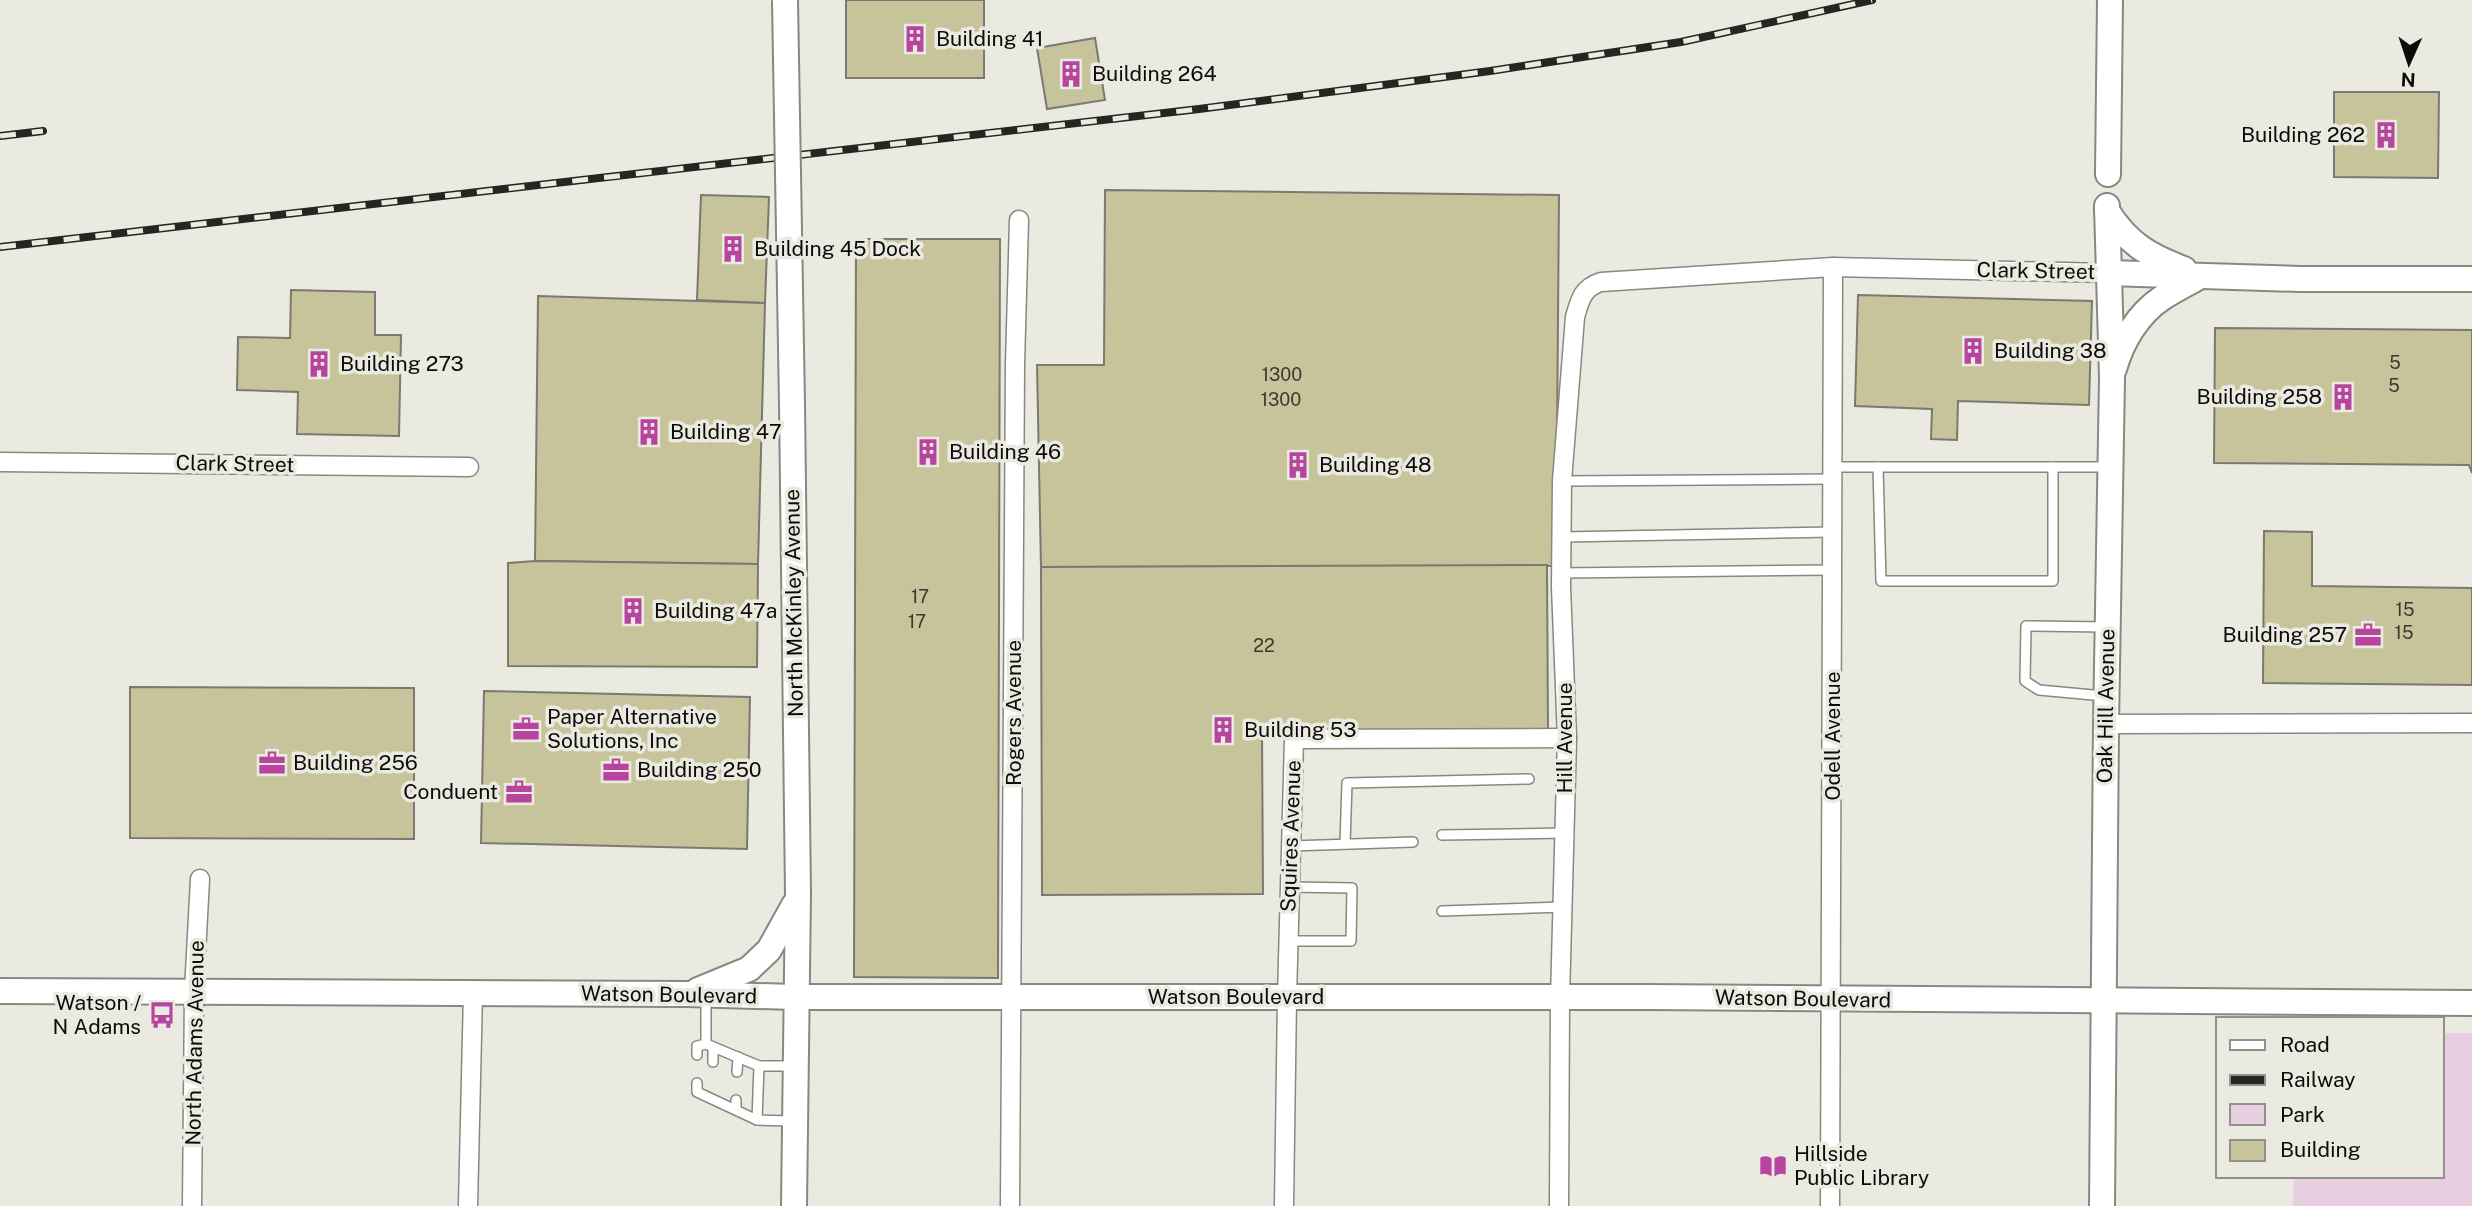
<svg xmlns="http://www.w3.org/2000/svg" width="2472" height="1206" viewBox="0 0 2472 1206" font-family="'Public Sans',sans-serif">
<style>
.green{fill:#e7cee0}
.building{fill:#c7c39a;stroke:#7a7972;stroke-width:2}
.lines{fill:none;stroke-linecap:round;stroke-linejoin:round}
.lane-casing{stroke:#898880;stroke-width:12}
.street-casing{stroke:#898880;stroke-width:21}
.secondary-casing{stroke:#898880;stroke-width:28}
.lane{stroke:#fff;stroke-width:9}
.street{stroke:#fff;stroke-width:18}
.secondary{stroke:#fff;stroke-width:24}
.rail-casing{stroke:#262522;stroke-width:8}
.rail{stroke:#eaeae1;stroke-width:5;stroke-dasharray:16;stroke-linecap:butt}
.secondary-bridge-casing{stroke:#898880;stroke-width:28;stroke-linecap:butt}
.secondary-bridge{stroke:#fff;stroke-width:24}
.labels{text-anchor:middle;stroke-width:7;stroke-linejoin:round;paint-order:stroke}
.number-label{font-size:18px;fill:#3b392d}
.poi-label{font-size:21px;fill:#0c0b09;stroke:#eaeae1;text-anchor:start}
.street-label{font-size:21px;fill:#0c0b09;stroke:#eaeae1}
</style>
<rect width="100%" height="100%" fill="#eaeae1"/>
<!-- green -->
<polygon class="green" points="2442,1033 2472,1033 2472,1206 2293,1206 2294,1176 2442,1176"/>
<!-- building -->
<g class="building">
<rect x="846" y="0" width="138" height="78"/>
<polygon points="1095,38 1105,100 1047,109 1037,48"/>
<polygon points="2334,92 2439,92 2438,178 2334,177"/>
<polygon points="1105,190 1559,195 1556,566 1041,567 1037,365 1104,365"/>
<polygon points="701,195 769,197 765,303 697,300"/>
<polygon points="856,239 1000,239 998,978 854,977"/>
<polygon points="291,290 375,292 375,335 401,335 399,436 297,434 298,392 237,390 238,337 290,338"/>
<polygon points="1858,295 2092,301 2089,405 1958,401 1957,440 1931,439 1932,409 1855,406"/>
<polygon points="538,296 765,303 758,564 535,561"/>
<polygon points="2215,328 2472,330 2472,473 2469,465 2214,463"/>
<polygon points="2264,531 2312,532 2312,586 2472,588 2472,685 2263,683"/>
<polygon points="535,561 758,564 757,667 508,666 508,563"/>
<polygon points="1547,565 1548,730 1262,731 1263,894 1042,895 1041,567"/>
<polygon points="130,687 414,688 414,839 130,838"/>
<polygon points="484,691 750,697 747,849 481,843"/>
</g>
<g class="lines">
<defs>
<g id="lane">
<polyline points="1833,467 2108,467"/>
<polyline points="1878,467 1881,581 2053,581 2053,467"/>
<polyline points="1562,481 1833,479"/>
<polyline points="1562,537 1833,532"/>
<polyline points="1562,573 1833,570"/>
<polyline points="2104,696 2039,690 2025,681 2026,626 2106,627"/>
<polyline points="1442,835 1565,833"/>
<polyline points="1345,844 1347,783 1529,779"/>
<polyline points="1291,846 1413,842"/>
<polyline points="1442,911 1563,907"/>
<polyline points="1288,941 1351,941 1352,888 1290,887"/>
<polyline points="706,1044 759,1066 757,1120"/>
<polyline points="697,1055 697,1046 706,1044 706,996"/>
<polyline points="713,1062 713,1047"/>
<polyline points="759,1066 795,1066"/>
<polyline points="737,1072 738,1057"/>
<polyline points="697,1083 697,1092 757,1120 792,1121"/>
<polyline points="736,1110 736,1100"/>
</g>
<g id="street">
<polyline points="0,462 469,467"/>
<polyline points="2106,724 2472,723"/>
<polyline points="192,1206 194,991 200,879"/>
<polyline points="468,1206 473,993"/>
<polyline points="1010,1206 1015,364 1019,220"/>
<polyline points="1284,1206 1287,997 1294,739 1567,738"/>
<path d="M1559,1206L1560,999L1567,738L1561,587L1562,481L1575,317C1580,300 1582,288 1601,282L1833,267L2108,273"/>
<polyline points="1830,1206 1833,267"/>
</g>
<g id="secondary">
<polyline points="2108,174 2110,0"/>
<path d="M2107,211C2128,244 2149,256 2184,269"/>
<polyline points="2108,273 2300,279 2472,279"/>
<path d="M2114,369C2122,341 2138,314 2162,298C2174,290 2188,283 2201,276"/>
<polyline points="792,405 798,894 794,1206"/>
<polyline points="698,990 749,969 769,950 794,905"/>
<polyline points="0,991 687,994 795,997 1647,997 2472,1003"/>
<polyline points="2102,1206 2106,724 2112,378 2107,206"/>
</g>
</defs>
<!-- lane casing -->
<use href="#lane" class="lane-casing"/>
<!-- street casing -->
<use href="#street" class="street-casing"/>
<!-- secondary casing -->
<use href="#secondary" class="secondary-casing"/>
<!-- lane -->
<use href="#lane" class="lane"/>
<!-- street -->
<use href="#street" class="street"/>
<!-- secondary -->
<use href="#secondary" class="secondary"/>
<defs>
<g id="rail">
<polyline points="0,136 43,131"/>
<polyline points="0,247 1199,109 1490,71 1681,42 1872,0"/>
</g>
</defs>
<!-- rail casing -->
<use href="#rail" class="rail-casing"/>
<!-- rail -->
<use href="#rail" class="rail"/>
<defs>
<polyline id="secondary-bridge" points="785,0 792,405"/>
</defs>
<!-- secondary-bridge casing -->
<use href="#secondary-bridge" class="secondary-bridge-casing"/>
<!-- secondary-bridge -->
<use href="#secondary-bridge" class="secondary-bridge"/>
</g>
<!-- icons -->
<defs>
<symbol id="building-bare" viewBox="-9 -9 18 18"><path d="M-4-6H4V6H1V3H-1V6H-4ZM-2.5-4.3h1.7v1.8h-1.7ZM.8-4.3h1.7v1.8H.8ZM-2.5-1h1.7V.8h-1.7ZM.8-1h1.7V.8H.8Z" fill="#b745a0" stroke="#eaeae1" stroke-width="2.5" paint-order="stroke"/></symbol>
<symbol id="office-bare" viewBox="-9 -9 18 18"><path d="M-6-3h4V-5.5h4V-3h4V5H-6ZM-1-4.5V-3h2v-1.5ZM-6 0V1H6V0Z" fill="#b745a0" stroke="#eaeae1" stroke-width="2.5" paint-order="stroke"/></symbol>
<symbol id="bus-bare" viewBox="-9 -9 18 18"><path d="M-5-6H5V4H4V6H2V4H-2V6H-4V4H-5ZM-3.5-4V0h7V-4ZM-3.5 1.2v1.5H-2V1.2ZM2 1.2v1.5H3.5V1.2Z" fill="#b745a0" stroke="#eaeae1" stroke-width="2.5" paint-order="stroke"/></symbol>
<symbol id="library-bare" viewBox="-9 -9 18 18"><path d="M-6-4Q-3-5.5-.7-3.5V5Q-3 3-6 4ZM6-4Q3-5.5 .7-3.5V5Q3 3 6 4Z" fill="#b745a0" stroke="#eaeae1" stroke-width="2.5" paint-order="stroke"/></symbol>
</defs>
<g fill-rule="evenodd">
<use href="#building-bare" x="896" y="20" width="38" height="38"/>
<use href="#building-bare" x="1052" y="55" width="38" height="38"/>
<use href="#building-bare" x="2367" y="116" width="38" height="38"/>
<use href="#building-bare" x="714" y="230" width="38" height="38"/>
<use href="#building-bare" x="1954" y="332" width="38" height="38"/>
<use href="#building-bare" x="300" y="345" width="38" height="38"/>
<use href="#building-bare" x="2324" y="378" width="38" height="38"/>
<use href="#building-bare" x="630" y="413" width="38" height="38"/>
<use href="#building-bare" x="909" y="433" width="38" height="38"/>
<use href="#building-bare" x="1279" y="446" width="38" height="38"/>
<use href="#building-bare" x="614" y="592" width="38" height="38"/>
<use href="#office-bare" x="2349" y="616" width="38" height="38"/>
<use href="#office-bare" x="507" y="710" width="38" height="38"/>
<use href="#building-bare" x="1204" y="711" width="38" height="38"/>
<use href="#office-bare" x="253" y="744" width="38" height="38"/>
<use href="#office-bare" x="597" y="751" width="38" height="38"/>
<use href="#office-bare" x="500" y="773" width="38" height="38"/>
<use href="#bus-bare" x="143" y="996" width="38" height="38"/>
<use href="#library-bare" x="1754" y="1147" width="38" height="38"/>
</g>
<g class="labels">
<!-- number labels -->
<g class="number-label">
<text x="2395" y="369">5</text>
<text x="1282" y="381">1300</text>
<text x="2394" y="392">5</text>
<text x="1281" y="406">1300</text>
<text x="920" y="603">17</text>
<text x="2405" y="616">15</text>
<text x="917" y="628">17</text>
<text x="2404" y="639">15</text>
<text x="1264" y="652">22</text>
</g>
<!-- poi labels -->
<g class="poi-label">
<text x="936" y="46">Building 41</text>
<text x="1092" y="81">Building 264</text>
<text x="2365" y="142" text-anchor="end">Building 262</text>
<text x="754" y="256">Building 45 Dock</text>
<text x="1994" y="358">Building 38</text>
<text x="340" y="371">Building 273</text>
<text x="2322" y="404" text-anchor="end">Building 258</text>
<text x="670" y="439">Building 47</text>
<text x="949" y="459">Building 46</text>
<text x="1319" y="472">Building 48</text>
<text x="654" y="618">Building 47a</text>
<text x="2347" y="642" text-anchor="end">Building 257</text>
<text x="547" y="724">Paper Alternative<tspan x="547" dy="24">Solutions, Inc</tspan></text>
<text x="1244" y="737">Building 53</text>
<text x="293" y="770">Building 256</text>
<text x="637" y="777">Building 250</text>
<text x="498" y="799" text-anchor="end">Conduent</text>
<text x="141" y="1010" text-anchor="end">Watson /<tspan x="141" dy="24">N Adams</tspan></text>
<text x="1794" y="1161">Hillside<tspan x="1794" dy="24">Public Library</tspan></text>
</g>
<!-- street labels -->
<g class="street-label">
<text transform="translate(2036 271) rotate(1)" y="7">Clark Street</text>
<text transform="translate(235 464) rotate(1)" y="7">Clark Street</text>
<text transform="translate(794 603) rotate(-91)" y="7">North McKinley Avenue</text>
<text transform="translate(2106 706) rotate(-89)" y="7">Oak Hill Avenue</text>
<text transform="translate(1014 713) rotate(-90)" y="7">Rogers Avenue</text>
<text transform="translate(1833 736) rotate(-90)" y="7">Odell Avenue</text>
<text transform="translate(1565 738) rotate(-90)" y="7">Hill Avenue</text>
<text transform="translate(1291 836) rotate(-88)" y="7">Squires Avenue</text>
<text transform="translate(669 995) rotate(1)" y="7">Watson Boulevard</text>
<text x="1236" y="1004">Watson Boulevard</text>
<text transform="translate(1803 999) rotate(1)" y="7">Watson Boulevard</text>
<text transform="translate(195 1043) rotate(-89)" y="7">North Adams Avenue</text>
</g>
</g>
<!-- legend -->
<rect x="2216" y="1017" width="228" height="161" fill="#eaeae1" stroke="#91918b" stroke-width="2"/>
<rect x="2230" y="1040" width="35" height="10" fill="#ffffff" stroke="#91918b" stroke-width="2"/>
<text x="2280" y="1052" font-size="21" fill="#0c0b09">Road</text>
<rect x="2230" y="1075" width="35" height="10" fill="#262522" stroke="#91918b" stroke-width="2"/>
<text x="2280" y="1087" font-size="21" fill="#0c0b09">Railway</text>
<rect x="2230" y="1104" width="35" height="21" fill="#e7cee0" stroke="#91918b" stroke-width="2"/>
<text x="2280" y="1122" font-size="21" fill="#0c0b09">Park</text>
<rect x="2230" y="1140" width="35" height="21" fill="#c7c39a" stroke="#91918b" stroke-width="2"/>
<text x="2280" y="1157" font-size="21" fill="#0c0b09">Building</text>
<!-- north arrow -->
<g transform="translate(2409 63) rotate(183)" stroke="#eaeae1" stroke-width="5" paint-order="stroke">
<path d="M0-5L12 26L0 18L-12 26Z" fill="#0c0b09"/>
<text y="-10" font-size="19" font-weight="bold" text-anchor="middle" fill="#0c0b09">N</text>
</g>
</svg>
